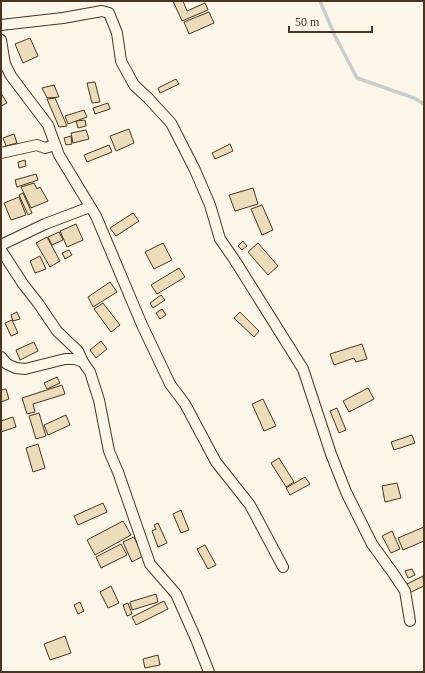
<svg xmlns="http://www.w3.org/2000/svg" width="425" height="673" viewBox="0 0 425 673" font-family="'Times New Roman',serif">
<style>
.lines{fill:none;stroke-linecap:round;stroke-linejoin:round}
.stream{stroke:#c9cecd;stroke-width:3.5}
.building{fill:#ecdcbc;stroke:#4a3520}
.street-casing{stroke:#4a3520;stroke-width:12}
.street{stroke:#fbf6e9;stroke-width:10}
</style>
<rect width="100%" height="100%" fill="#fbf6e9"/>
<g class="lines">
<!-- stream -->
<polyline class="stream" points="320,1 335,36 357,78 414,98 424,104"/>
</g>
<!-- building -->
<g class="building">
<polygon points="173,1 183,1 187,11 205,3 208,10 182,21"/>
<polygon points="209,12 214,23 189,34 184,22"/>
<polygon points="30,38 38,56 23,63 15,44"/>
<polygon points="176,79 179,84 160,93 158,88"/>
<polygon points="95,82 100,102 92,103 87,83"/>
<polygon points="54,85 59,97 47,98 42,88"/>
<polygon points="1,93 7,103 1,106"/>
<polygon points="55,98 67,126 59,127 47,99"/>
<polygon points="108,103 110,109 95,114 93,108"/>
<polygon points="84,110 87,117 68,124 65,116"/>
<polygon points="85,120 86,126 78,128 76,121"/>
<polygon points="129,129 134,143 116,151 110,136"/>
<polygon points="86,130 89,139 73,143 71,133"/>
<polygon points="14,134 17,143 6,146 3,138"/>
<polygon points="71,136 72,144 66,145 64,138"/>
<polygon points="230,144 233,151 215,159 212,153"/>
<polygon points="109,145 112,152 87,162 84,155"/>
<polygon points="25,160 26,166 19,168 18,162"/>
<polygon points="36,174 38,180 17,187 15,180"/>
<polygon points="34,183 37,189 40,187 48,201 31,208 21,187"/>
<polygon points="253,188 258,204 235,211 229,195"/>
<polygon points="23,193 32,213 28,215 19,195"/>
<polygon points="19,197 26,215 11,220 4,203"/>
<polygon points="262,205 273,230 262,235 251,209"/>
<polygon points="133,213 139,221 116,236 110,228"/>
<polygon points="76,224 83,240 67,247 60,231"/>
<polygon points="59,232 63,240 52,245 48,237"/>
<polygon points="47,237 60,261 50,267 36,243"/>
<polygon points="243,241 247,246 242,250 238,246"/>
<polygon points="163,243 172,260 154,269 145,252"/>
<polygon points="258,243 278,266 268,275 248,252"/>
<polygon points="69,250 72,255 65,259 62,253"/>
<polygon points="40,256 46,269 35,273 30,261"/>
<polygon points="179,268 185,277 157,294 151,285"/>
<polygon points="110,282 117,292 93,307 88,297"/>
<polygon points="161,295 165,300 153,308 150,303"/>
<polygon points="103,303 120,325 111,332 94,309"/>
<polygon points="162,309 166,315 160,319 156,313"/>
<polygon points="17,312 20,319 13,321 11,315"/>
<polygon points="240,312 259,331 254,337 234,318"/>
<polygon points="12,320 18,333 11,336 5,323"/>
<polygon points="101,341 107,349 96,358 90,350"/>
<polygon points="34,342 38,351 20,360 16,350"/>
<polygon points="362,344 367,359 356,362 354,358 334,365 330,354"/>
<polygon points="57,377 60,383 47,389 44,383"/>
<polygon points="62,385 65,394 33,404 35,412 27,414 22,398"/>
<polygon points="368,388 374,399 349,412 343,401"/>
<polygon points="6,389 9,399 1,402 1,390"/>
<polygon points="263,399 276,426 264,431 252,404"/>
<polygon points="337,408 346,430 339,433 330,411"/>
<polygon points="39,413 46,436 36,439 29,416"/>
<polygon points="66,415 70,425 48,435 44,425"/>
<polygon points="13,417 16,427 1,432 1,421"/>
<polygon points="412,435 415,443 394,450 391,442"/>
<polygon points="38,444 45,468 33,472 26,448"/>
<polygon points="279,458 294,482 286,487 271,463"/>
<polygon points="305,477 310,484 290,495 286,488"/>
<polygon points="397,483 401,498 385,502 382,486"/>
<polygon points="103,503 107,512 78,525 74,516"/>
<polygon points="181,510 189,530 181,533 173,514"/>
<polygon points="123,521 131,535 95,555 87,540"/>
<polygon points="158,523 167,543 158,547 152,531 156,529 154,525"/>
<polygon points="424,527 424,541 403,550 398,538"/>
<polygon points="392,531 400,549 391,553 382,536"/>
<polygon points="134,537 143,556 132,562 123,542"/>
<polygon points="121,544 127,555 101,568 96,557"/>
<polygon points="205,545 216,565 208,569 197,549"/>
<polygon points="412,569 415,575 408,578 405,571"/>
<polygon points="423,576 424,586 409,593 405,585"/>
<polygon points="111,586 119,603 108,608 100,592"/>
<polygon points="156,594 158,602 132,610 130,602"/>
<polygon points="164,601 168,609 136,625 132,617"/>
<polygon points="80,602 84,611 78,614 74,605"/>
<polygon points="128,603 132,614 127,616 123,605"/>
<polygon points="65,636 71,653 50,660 44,644"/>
<polygon points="158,655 160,665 145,668 143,659"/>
</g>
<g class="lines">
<defs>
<g id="street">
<polyline points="1,25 63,18 102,11 109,13 117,33 121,61 134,85 148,98 171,123 195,170 210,205 220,239 234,259 303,369 331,454 346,492 372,544 393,573 405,591 410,621"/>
<polyline points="1,40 5,64 11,76 48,125 59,155 96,216 142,325 170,384 185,404 216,462 250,505 283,567"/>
<polyline points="1,153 37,145 45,148 55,145"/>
<polyline points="1,245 45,224 90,207"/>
<polyline points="1,250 23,284 38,303 57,331 78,351 83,362"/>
<polyline points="1,357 7,364 16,368 25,369 65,359 75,359 83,362 90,372 99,400 109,451 118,472 150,564 176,594 196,639 209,672"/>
</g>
</defs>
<!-- street casing -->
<use href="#street" class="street-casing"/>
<!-- street -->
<use href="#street" class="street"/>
</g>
<!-- border -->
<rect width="425" height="673" fill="none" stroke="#4a3520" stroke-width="4"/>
<!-- scale -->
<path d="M289 26v6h83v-6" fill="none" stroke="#4a3520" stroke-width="2"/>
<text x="295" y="26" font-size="12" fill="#4a3520" stroke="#fbf6e9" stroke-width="3" paint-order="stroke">50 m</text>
</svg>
